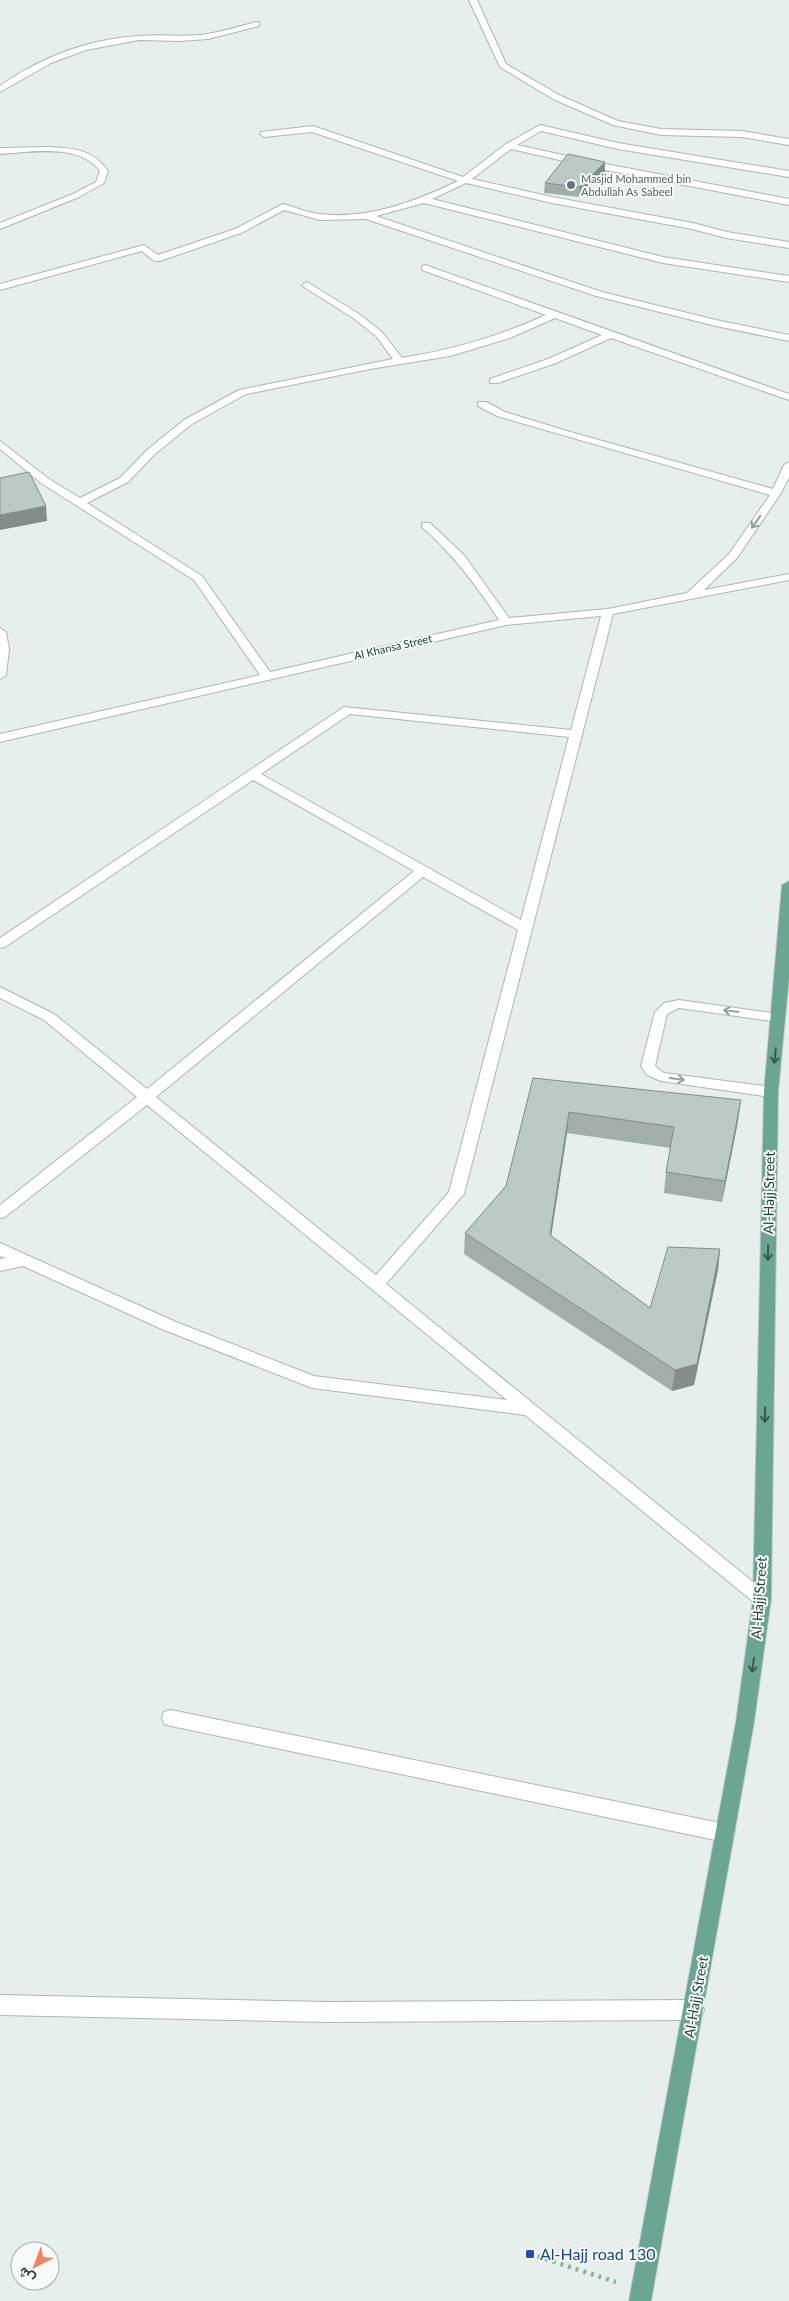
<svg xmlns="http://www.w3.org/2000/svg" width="789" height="2301" viewBox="0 0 789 2301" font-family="Lato,Vazirmatn,sans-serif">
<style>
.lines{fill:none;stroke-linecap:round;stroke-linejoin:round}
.lane-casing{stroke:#a8b8b2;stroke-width:2}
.street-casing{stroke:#a8b8b2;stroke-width:2}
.primary-casing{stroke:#c2cac8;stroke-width:2}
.path{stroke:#86b3a5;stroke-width:4.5;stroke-dasharray:3 5;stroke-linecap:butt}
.lane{fill:#fff;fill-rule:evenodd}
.street{fill:#fff;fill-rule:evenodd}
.primary{fill:#6aa596;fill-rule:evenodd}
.wall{fill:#a1aea9}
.shaded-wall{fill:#838d89}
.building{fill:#bbcac4;stroke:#838d89}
.oneway{stroke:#92a09c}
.oneway2{stroke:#365b51}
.worship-dot{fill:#6b7280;stroke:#f7fbf9;stroke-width:2}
.transit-dot{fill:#1a4fb4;stroke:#f7fbf9;stroke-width:2}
.labels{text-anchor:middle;stroke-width:4;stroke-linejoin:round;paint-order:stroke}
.far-worship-label{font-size:11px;fill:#5b616d;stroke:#f7fbf9;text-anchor:start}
.far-street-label{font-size:11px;fill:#24423a;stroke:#f7fbf9}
.street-label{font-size:14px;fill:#24423a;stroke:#f7fbf9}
.near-transit-label{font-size:16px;fill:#164399;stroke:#f7fbf9;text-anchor:start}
</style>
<rect width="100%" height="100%" fill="#e6efeb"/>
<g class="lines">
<defs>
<polygon id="lane" points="679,1000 779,1014 785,1018 779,1022 679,1008 667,1014 655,1066 664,1073 771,1087 776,1089 778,1092 776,1095 771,1097 661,1081 647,1075 641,1066 655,1012 664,1003"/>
<g id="street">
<polygon points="469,0 477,0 506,64 559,95 618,121 661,129 742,131 789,139 789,145 742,137 661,135 613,125 553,99 500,67"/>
<path d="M256,22H259V26L208,39L179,41L139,40L86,50L51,63L0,92V86C41,57 89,39 139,36C159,34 180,37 200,35C219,33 237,27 256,22Z"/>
<path d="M540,125L618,143L789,171V177L618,149L541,131L517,145L595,162L789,199V205L595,168L511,149L472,179L552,197L693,223L727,232L789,242V248L726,238L692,229L552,203L466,183L432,199L663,257L789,276V282L663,263L424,203L376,216L602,292L716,320L789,335V341L716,326L596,296L366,219L320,220L284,210L241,233L160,261H154L142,251L0,290V284L144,245L158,255L235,229L283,204C295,207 308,213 320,214C368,220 416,201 458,181L312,132L264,137L260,134L261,132L313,126L463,177L506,144Z"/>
<path d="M48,147C73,148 93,149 108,171L104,183L79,197L0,229V223L73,194L96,182L100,171C80,143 30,152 0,154V148Z"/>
<path d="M425,265L789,394V400L611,338L556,363L498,383H490V379L548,359L602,335L555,318L510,338L450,356L370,369L246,394L192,424L155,454L128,482L87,503L202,576L270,672L499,620C477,586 453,554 422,527V523H430L464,555L509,618L608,609L687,593L729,554L770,495L497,416L478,406V402H486L505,412L567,431L773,489L784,465L789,462V477L781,493L737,558L704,590L789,574V580L613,614L464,1194L386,1284L768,1594L771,1599L768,1604L762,1606L756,1604L525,1415L312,1388L164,1330L23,1266L0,1271V1259L6,1258L0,1256V1243L176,1322L314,1376L507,1400L147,1105L5,1217L0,1218V1205L137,1097L44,1020L0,998V987L54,1014L147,1089L414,871L253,780L5,947L0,948V938L344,707L571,730L601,616L506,625L0,742V734L260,675L194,580L41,483L0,449V441L49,479L80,498L120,478L147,450L184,420L239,390L393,359L376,336L353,318L304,287L302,285L307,282L359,314L382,332L402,358C455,349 497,337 546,315L422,270V266ZM350,714L569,737L521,920L261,774ZM423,877L518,930L449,1192L376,1275L156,1097Z"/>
<polygon points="0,628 6,632 9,649 6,675 0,679"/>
<polygon points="171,1710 725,1824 732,1827 735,1833 732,1839 725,1842 171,1726 164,1724 162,1718 164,1712"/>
<polygon points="0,1995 328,2002 694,2000 701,2003 704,2010 701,2017 694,2020 328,2022 0,2015"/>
</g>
<polygon id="primary" points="789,881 789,977 778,1092 771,1599 754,1722 651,2301 629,2301 736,1722 753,1599 764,1092 782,885"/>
</defs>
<!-- lane casing -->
<use href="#lane" class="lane-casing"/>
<!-- street casing -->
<use href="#street" class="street-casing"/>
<!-- primary casing -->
<use href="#primary" class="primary-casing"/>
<!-- path -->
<polyline class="path" points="530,2254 616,2282"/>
<!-- lane -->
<use href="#lane" class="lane"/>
<!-- street -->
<use href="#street" class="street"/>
<!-- primary -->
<use href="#primary" class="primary"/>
</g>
<!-- wall -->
<g class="wall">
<polygon points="605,162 605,172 580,197 544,193 545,183"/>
<polygon points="533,1078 738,1121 722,1202 664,1193 666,1172 671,1148 567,1133 551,1236 650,1308 720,1249 718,1270 694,1385 672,1391 464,1254 465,1233 506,1186"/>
</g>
<!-- shaded-wall -->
<g class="shaded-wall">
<polygon points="605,162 605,172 580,197 580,187"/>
<polygon points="46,506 47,521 0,530 0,515"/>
<polygon points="741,1100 738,1121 722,1202 725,1181"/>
<polygon points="569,1112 567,1133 548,1256 550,1235"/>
<polygon points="720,1249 718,1270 694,1385 672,1391 675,1370"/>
</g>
<!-- building -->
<g class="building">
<polygon points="568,154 605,162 580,187 545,183"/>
<polygon points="29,472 46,506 0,515 0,478"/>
<polygon points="533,1078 741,1100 725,1181 666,1172 674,1127 569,1112 550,1235 650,1308 668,1247 720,1249 697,1364 675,1370 465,1233 506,1186"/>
</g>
<!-- one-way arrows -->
<defs><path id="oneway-shaft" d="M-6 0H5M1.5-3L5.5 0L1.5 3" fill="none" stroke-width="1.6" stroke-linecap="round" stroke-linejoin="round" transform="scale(1.25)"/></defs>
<g class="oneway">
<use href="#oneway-shaft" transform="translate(756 522) rotate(125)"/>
<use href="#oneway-shaft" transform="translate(731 1011) rotate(-172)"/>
<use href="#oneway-shaft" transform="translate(677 1079) rotate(8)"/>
</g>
<g class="oneway2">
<use href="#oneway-shaft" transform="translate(775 1056) rotate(96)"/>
<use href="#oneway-shaft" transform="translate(768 1253) rotate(91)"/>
<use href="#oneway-shaft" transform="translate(765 1415) rotate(91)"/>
<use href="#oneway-shaft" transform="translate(753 1665) rotate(98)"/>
</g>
<!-- markers -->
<circle class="worship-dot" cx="571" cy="185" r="5"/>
<rect class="transit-dot" x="525" y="2249" width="10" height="10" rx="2.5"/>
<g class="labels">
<!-- far-worship labels -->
<g class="far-worship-label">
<text x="581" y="183">Masjid Mohammed bin<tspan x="581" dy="13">Abdullah As Sabeel</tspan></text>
</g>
<!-- far-street labels -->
<g class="far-street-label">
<text transform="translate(393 647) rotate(-13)" y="4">Al Khansa Street</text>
</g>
<!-- street labels -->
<g class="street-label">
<text transform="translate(769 1193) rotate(-89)" y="5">Al-Hajj Street</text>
<text transform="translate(759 1598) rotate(-86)" y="5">Al-Hajj Street</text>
<text transform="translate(696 1997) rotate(-80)" y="5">Al-Hajj Street</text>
</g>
<!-- near-transit labels -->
<g class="near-transit-label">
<text x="540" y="2260">Al-Hajj road 130</text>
</g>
</g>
<!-- north arrow -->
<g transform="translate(35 2266) rotate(222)"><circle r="24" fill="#f7fbf9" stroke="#a3b1ad"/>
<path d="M0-4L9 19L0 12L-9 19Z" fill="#f4845f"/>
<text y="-8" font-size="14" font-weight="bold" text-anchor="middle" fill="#24423a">ش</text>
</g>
</svg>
